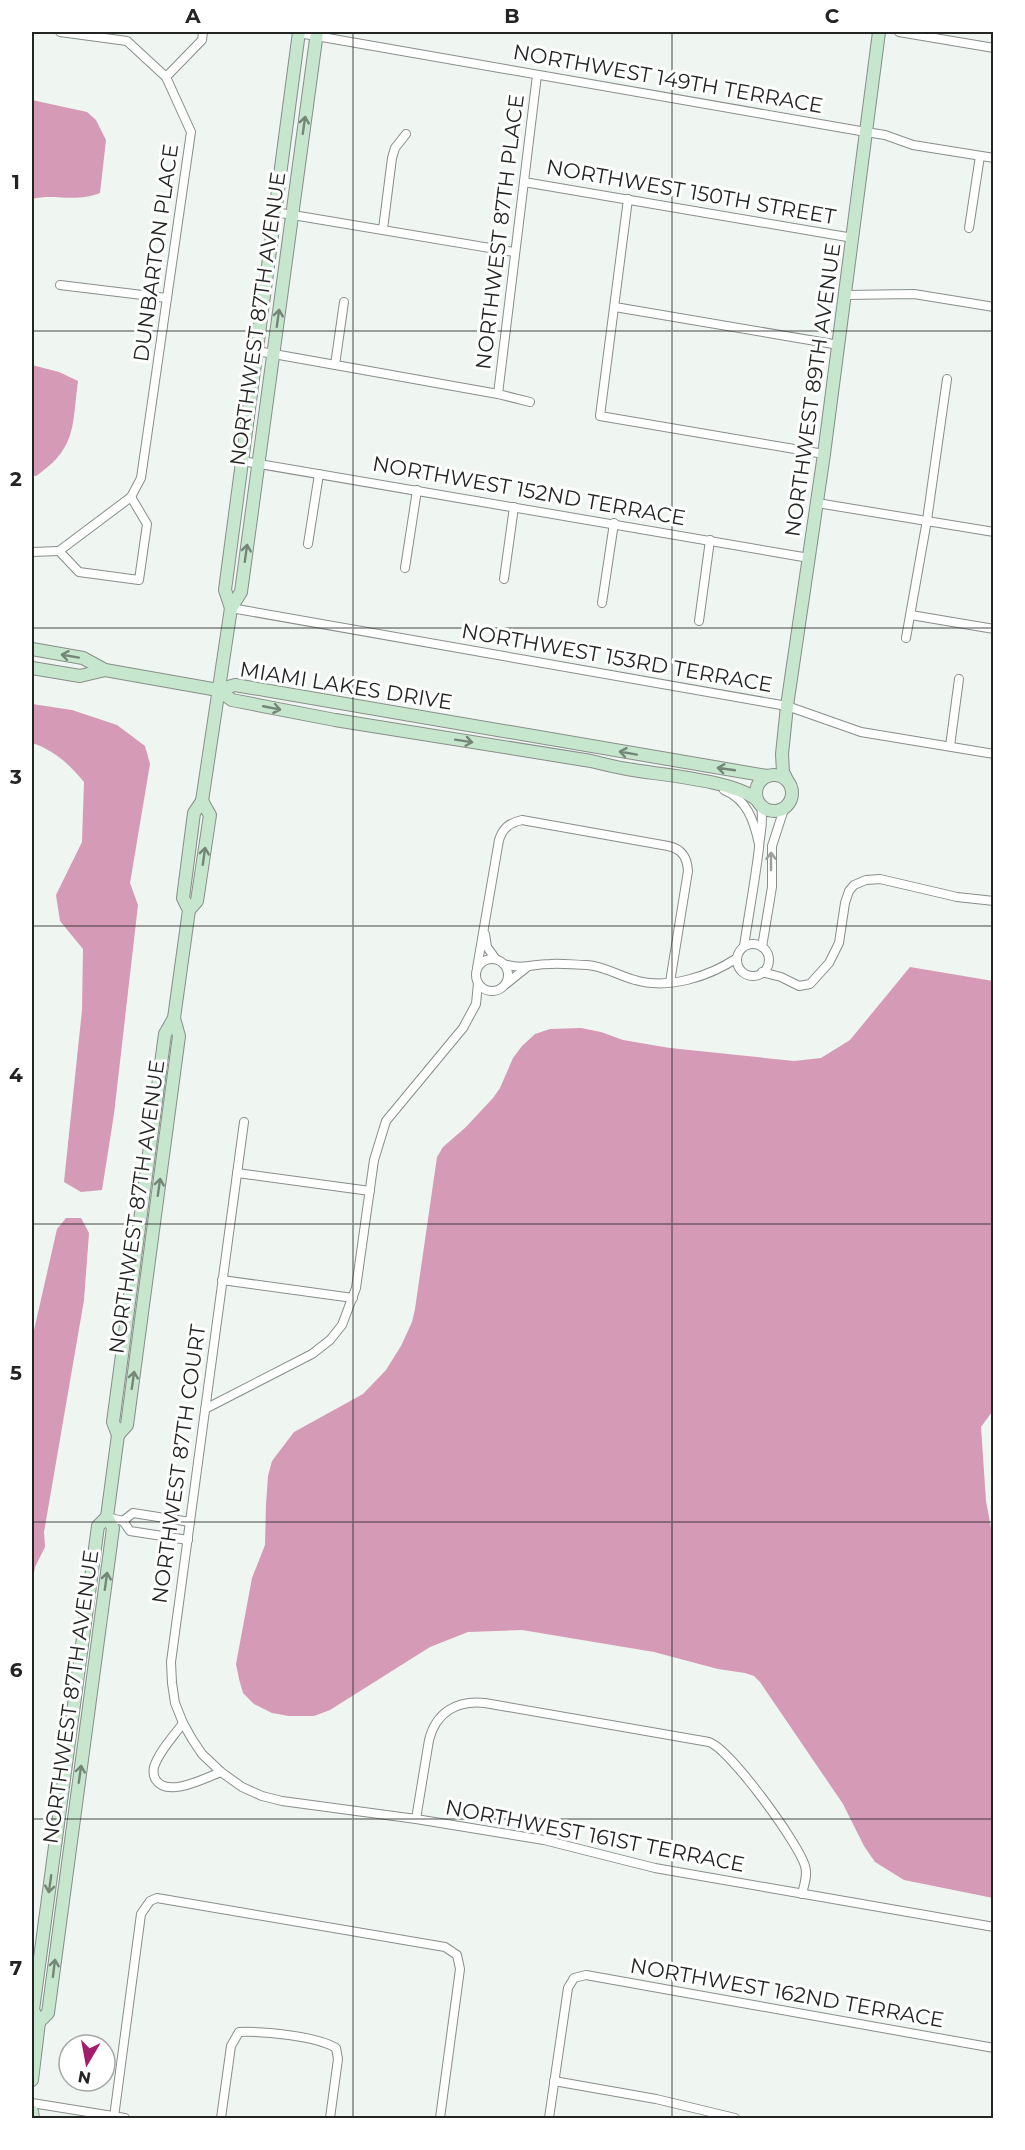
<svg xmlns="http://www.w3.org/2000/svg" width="1025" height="2150" viewBox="0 0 1025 2150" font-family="Montserrat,sans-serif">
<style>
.water{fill:#d59ab5}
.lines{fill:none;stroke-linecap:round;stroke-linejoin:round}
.street-casing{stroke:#888e89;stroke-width:10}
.secondary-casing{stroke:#888e89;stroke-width:14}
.street{stroke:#fff;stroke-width:8}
.secondary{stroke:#c6e7ce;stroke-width:12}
.oneway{stroke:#748678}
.oneway2{stroke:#9c9d9c}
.grid{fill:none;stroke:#232523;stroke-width:1.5;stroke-opacity:0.55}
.labels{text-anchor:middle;stroke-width:6;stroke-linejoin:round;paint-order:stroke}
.street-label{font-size:21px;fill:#232523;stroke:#fff}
.neatline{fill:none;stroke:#232523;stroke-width:2}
.grid-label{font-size:20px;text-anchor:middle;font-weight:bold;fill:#232523}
</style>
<rect width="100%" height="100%" fill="#eff5f0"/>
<!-- water -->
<g class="water">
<path d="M32,100L87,112L96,120L106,140L100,193C75,203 55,193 32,199Z"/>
<path d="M32,365L59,372L78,381C72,426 77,448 36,476L32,475Z"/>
<path d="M32,704L72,710L117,725L145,746L150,764L130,883L138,905L114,1114L102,1190L81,1192L64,1182L82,1010L83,949L60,921L56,895L82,842L84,782C69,764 54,750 32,743Z"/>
<polygon points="910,967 993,981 994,1409 981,1427 986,1501 994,1544 993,1898 904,1880 875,1862 864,1846 843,1804 760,1682 754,1676 745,1673 718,1669 654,1652 522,1630 468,1632 430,1647 330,1710 314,1716 289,1716 272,1713 254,1704 243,1693 239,1679 236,1664 252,1578 265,1545 266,1504 268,1476 272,1461 294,1432 363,1394 386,1370 401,1346 412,1322 415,1309 437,1157 443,1147 466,1127 493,1098 500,1088 513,1058 522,1046 535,1034 550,1029 581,1028 601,1032 623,1040 670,1048 794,1061 821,1058 850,1040"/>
<polygon points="66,1218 81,1218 89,1233 84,1300 44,1532 45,1547 35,1567 32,1583 32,1339 57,1229"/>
</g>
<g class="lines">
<defs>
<g id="street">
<polyline points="899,32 994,48"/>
<polyline points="299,33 866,132 885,135 913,145 994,158"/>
<polyline points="166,77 202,40 203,32"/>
<polyline points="524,182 853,238"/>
<polyline points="628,199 600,416 824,454"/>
<polyline points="275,212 514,252"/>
<polyline points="969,228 980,156"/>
<polyline points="383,229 392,158 395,148 406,134"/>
<polyline points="60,285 167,298"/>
<polyline points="845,295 914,294 994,307"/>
<polyline points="615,307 839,345"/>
<polyline points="257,351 498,394 530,402"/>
<polyline points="335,365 344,302"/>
<polyline points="498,394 537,75"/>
<polyline points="242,461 809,558"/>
<polyline points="817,503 994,532"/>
<polyline points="308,544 319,474"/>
<polyline points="59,551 131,497 141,478 191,132 166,77 127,41 60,32"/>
<polyline points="59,551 79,572 139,580 147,524 131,497"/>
<polyline points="32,552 59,551"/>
<polyline points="405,568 417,490"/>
<polyline points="504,579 514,507"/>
<polyline points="602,603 614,523"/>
<polyline points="231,608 787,706 861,732 994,754"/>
<polyline points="911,615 994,629"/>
<polyline points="699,621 710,540"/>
<polyline points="906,638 927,520 947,379"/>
<polyline points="950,746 959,679"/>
<path d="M724,790C747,799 754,821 759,844"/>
<polyline points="485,934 487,947 495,958"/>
<circle cx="753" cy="960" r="16"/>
<path d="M744,946C749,913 755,881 759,848C760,831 764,825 761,806"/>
<polyline points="762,947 772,887 772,846 784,809"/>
<circle cx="492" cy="975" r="16"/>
<path d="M504,964C525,970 530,964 550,964C562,963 575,965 587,965C604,966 619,976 635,980C669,990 710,976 737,958"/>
<path d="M477,968L499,840C503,828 509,823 522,820L668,846C682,849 687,857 688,871L670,982"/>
<polyline points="762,972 781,977 799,986 810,984 829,963 839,943 845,903 849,891 854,885 866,880 880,879 957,897 994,901"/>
<polyline points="506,984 526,968"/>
<polyline points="244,1122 171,1662 172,1683 175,1703 183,1723 192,1739 202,1754 221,1772 242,1787 262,1796 282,1801 416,1819 544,1840 655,1868 994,1927"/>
<polyline points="237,1173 370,1191"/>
<polyline points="222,1280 353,1298"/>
<polyline points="205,1409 312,1354 330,1340 342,1325 356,1288 374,1160 386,1121 463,1028 476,1004 478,983"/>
<polyline points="107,1517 123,1521 130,1531 188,1540"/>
<polyline points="123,1521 133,1513 190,1522"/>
<polyline points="164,1536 167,1518"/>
<path d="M183,1723C174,1736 159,1751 154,1767C153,1772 153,1776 156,1780C168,1798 205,1778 221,1772"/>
<path d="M416,1819L429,1740C436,1712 457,1700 485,1703L709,1742C730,1749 799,1844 805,1866C808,1875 804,1885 802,1894"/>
<polyline points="554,2081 656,2099 735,2118"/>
<polyline points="32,2103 125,2118"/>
<polyline points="114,2117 141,1914 150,1901 157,1898 445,1947 457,1955 460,1969 440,2118"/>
<path d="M221,2118L231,2046L239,2032C263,2031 316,2036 336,2048L338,2059L330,2118"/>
<polyline points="549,2118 568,1988 574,1978 586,1975 994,2048"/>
</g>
<g id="secondary">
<polyline points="231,608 225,590 299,32"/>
<polyline points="32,649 83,658 105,670 218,690 235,685 767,776"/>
<polyline points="32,668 80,676 105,670"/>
<path d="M218,690L232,700L237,701L335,720L591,761C603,764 615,767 627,769C660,775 734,780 757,800"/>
<circle cx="774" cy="793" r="18"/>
<polyline points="787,780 783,772 782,754 787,706 824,454 879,32"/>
<polyline points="189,910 197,901 210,815 202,801"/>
<polyline points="118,1435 127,1425 179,1036 174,1018"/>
<polyline points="39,2022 48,2013 113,1528 107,1517 118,1435 113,1422 165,1034 174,1018 189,910 183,898 194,813 202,801 231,608 241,592 317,32"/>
<polyline points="32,2080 39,2022 33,2010 98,1526 107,1517"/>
<polyline points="32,2111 33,2118"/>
</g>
</defs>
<!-- street casing -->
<use href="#street" class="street-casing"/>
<!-- secondary casing -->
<use href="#secondary" class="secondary-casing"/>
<!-- street -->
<use href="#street" class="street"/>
<!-- secondary -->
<use href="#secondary" class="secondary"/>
</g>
<!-- one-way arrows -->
<defs><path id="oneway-shaft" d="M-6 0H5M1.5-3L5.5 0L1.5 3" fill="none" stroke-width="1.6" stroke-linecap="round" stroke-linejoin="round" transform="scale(1.5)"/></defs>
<g class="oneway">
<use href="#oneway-shaft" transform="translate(304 125) rotate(-82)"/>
<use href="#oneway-shaft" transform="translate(278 318) rotate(-82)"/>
<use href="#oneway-shaft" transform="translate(246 553) rotate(-82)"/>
<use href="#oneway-shaft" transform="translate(70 656) rotate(-170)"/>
<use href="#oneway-shaft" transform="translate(272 708) rotate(11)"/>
<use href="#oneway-shaft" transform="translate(464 741) rotate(9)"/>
<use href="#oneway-shaft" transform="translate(628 753) rotate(-170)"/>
<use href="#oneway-shaft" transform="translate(726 769) rotate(-172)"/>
<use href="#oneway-shaft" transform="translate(204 856) rotate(-82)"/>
<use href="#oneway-shaft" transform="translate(159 1187) rotate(-82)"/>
<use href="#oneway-shaft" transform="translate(133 1380) rotate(-82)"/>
<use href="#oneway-shaft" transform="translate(106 1581) rotate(-82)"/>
<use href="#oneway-shaft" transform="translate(80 1774) rotate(-82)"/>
<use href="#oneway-shaft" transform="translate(50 1884) rotate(98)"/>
<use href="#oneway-shaft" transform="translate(54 1968) rotate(-83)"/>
</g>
<use class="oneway2" href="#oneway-shaft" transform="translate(771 861) rotate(-90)"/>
<!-- grid -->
<path class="grid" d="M353,32V2118M672,32V2118M32,331H994M32,628H994M32,926H994M32,1224H994M32,1522H994M32,1819H994"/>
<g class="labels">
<!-- street labels -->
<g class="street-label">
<text transform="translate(668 79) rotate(10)" y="7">NORTHWEST 149TH TERRACE</text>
<text transform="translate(691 192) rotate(10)" y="7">NORTHWEST 150TH STREET</text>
<text transform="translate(500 232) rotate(-83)" y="7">NORTHWEST 87TH PLACE</text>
<text transform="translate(156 253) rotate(-82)" y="7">DUNBARTON PLACE</text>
<text transform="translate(258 319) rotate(-82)" y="7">NORTHWEST 87TH AVENUE</text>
<text transform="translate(813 390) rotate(-82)" y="7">NORTHWEST 89TH AVENUE</text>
<text transform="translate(529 491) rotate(10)" y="7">NORTHWEST 152ND TERRACE</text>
<text transform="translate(617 658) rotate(10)" y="7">NORTHWEST 153RD TERRACE</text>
<text transform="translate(346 686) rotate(9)" y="7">MIAMI LAKES DRIVE</text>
<text transform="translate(137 1207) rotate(-82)" y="7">NORTHWEST 87TH AVENUE</text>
<text transform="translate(179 1464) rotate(-82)" y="7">NORTHWEST 87TH COURT</text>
<text transform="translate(71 1697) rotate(-82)" y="7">NORTHWEST 87TH AVENUE</text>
<text transform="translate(595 1836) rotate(11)" y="7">NORTHWEST 161ST TERRACE</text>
<text transform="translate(787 1993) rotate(10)" y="7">NORTHWEST 162ND TERRACE</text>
</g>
</g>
<!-- border -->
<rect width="1025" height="2150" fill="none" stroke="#ffffff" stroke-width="66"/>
<!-- north arrow -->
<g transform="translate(87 2063) rotate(190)"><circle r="28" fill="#ffffff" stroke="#a7a8a7" stroke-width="1.5"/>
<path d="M0-4.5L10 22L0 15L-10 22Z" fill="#a21e6c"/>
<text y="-9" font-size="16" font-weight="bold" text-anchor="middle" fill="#232523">N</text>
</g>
<rect x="33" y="33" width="959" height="2084" class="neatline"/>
<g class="grid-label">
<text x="193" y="23">A</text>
<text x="512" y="23">B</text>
<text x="832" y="23">C</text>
<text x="16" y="189">1</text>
<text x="16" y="486">2</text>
<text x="16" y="784">3</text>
<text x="16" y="1082">4</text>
<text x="16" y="1380">5</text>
<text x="16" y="1677">6</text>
<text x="16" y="1975">7</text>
</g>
</svg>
